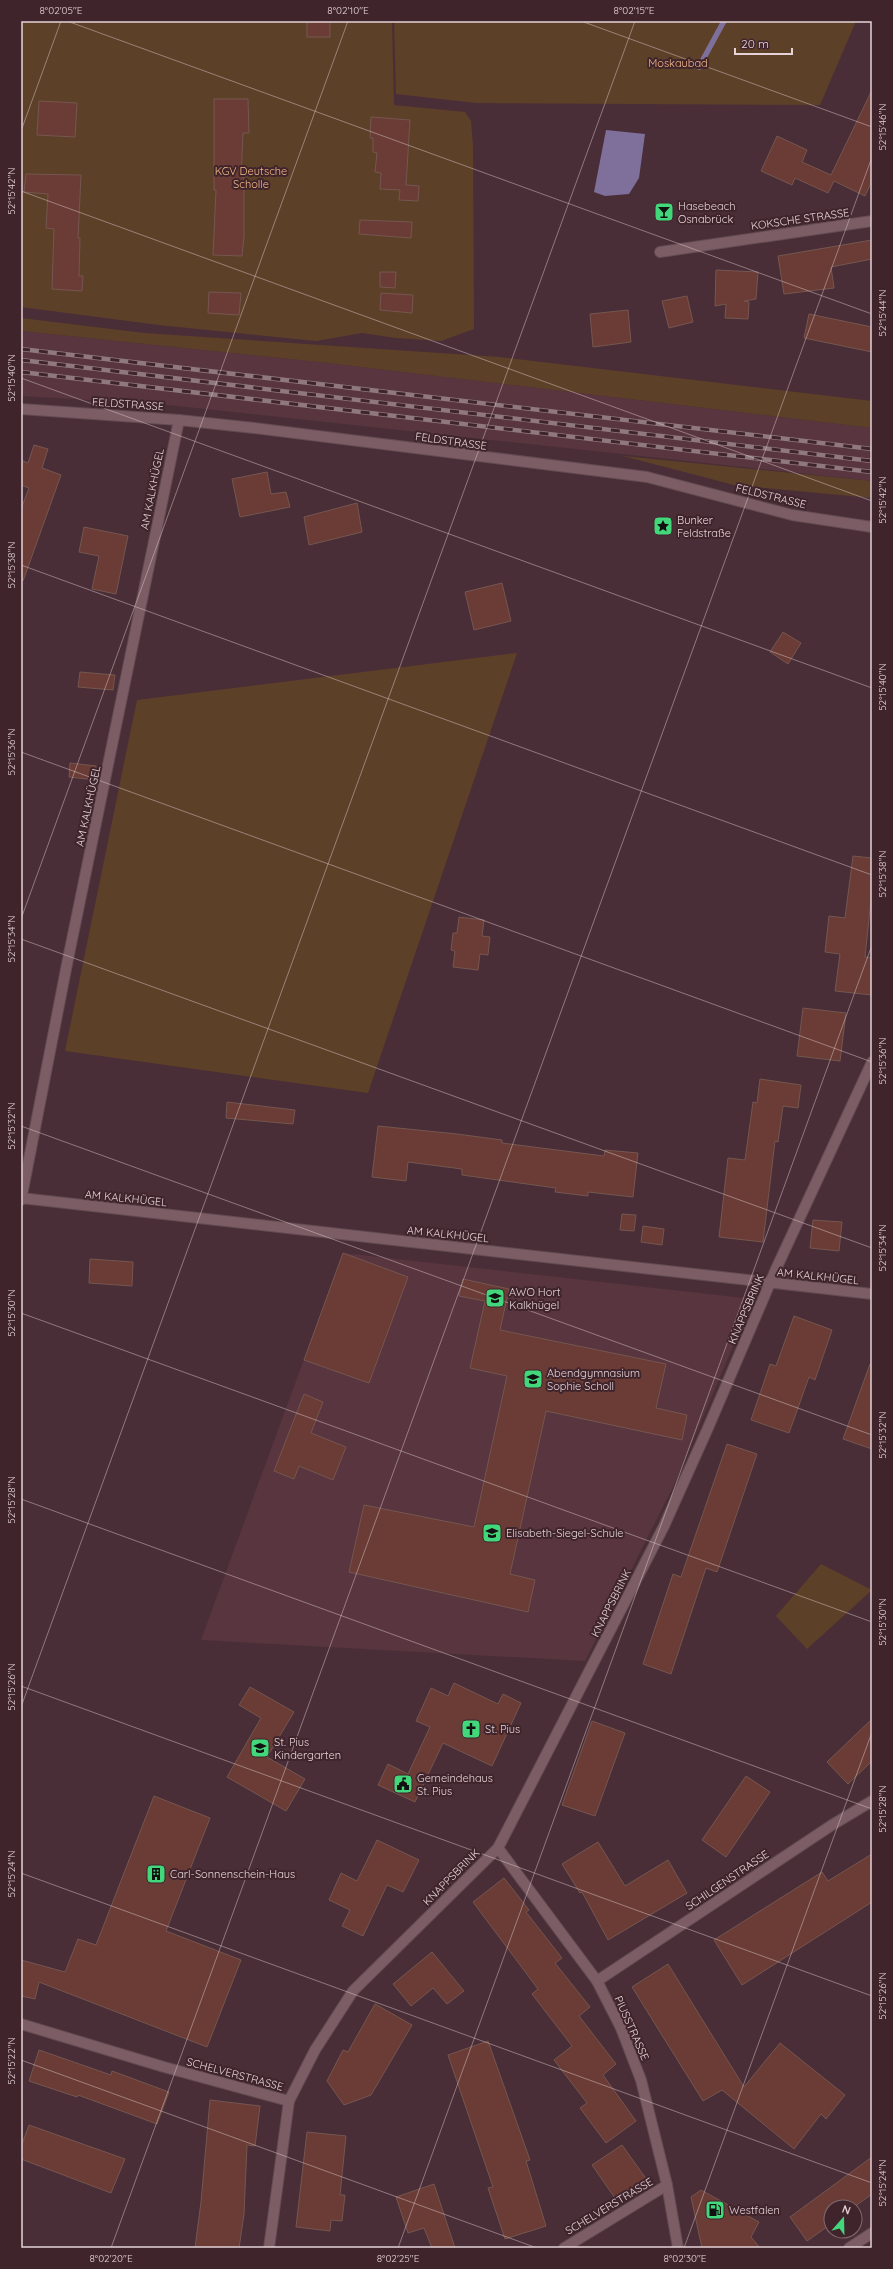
<svg xmlns="http://www.w3.org/2000/svg" width="893" height="2269" viewBox="0 0 893 2269" font-family="Quicksand,sans-serif">
<style>
.built{fill:#58353f}
.green{fill:#5d4028}
.water{fill:#7e709a}
.lines{fill:none;stroke-linecap:round;stroke-linejoin:round}
.stream{stroke:#7e709a;stroke-width:5.5}
.building{fill:#6a3c35;stroke:#755650}
.minor-casing{stroke:#624b52;stroke-width:12}
.minor{stroke:#7c5d65;stroke-width:10}
.rail-casing{stroke:#907880;stroke-width:4.5}
.rail{stroke:#3f242c;stroke-width:3;stroke-dasharray:9;stroke-linecap:butt}
.ticks{fill:none;stroke:#e5d3d8;stroke-width:1;stroke-opacity:0.45}
.labels{text-anchor:middle;stroke-width:4;stroke-linejoin:round;paint-order:stroke}
.park-label{font-size:11px;fill:#f7bb88;stroke:#3f242c}
.poi-label{font-size:11px;fill:#e5d3d8;stroke:#3f242c;text-anchor:start}
.street-label{font-size:11px;fill:#e5d3d8;stroke:#3f242c}
.neatline{fill:none;stroke:#e5d3d8;stroke-width:1.5}
.ticks-label{font-size:10px;text-anchor:middle;fill:#e5d3d8}
</style>
<rect width="100%" height="100%" fill="#4a2e37"/>
<!-- built -->
<g class="built">
<polygon points="21,331 319,362 872,428 872,481 159,404 21,396"/>
<polygon points="343,1253 753,1299 674,1485 585,1661 201,1640"/>
</g>
<!-- green -->
<g class="green">
<polygon points="21,21 392,21 394,105 465,112 471,121 473,146 474,329 441,341 396,338 362,333 316,341 159,325 21,307"/>
<polygon points="394,21 856,21 820,105 476,103 396,94"/>
<polygon points="21,318 144,333 499,357 872,401 872,428 319,362 21,331"/>
<polygon points="623,456 872,481 872,498 734,485"/>
<polygon points="517,653 368,1093 65,1051 137,700"/>
<polygon points="821,1564 872,1590 807,1649 776,1616"/>
</g>
<!-- water -->
<polygon class="water" points="606,130 645,134 639,178 629,194 605,196 594,192"/>
<g class="lines">
<!-- stream -->
<polyline class="stream" points="699,67 724,21"/>
</g>
<!-- building -->
<g class="building">
<rect x="307" y="21" width="23" height="16"/>
<polygon points="872,90 872,181 865,196 834,181 828,193 795,178 792,185 761,171 777,136 807,150 802,162 831,175"/>
<polygon points="214,99 248,99 249,133 243,133 241,177 244,177 244,236 242,256 213,255 216,190 214,190"/>
<polygon points="39,101 77,103 75,137 37,135"/>
<polygon points="371,117 410,120 406,185 419,186 418,201 399,200 400,190 380,189 381,173 375,172 377,153 373,152 373,138 370,138"/>
<polygon points="26,174 81,175 78,238 80,238 79,276 83,276 82,291 52,289 54,229 46,228 48,194 24,192"/>
<polygon points="360,220 412,222 411,238 359,234"/>
<polygon points="872,240 872,259 831,267 834,288 784,294 778,256"/>
<polygon points="716,270 758,272 756,299 744,301 749,302 748,319 725,318 726,304 715,306"/>
<polygon points="380,272 396,272 395,288 380,287"/>
<polygon points="209,292 241,293 239,315 208,313"/>
<polygon points="381,293 413,295 412,313 380,310"/>
<polygon points="687,296 693,322 669,328 662,301"/>
<polygon points="628,310 631,342 593,347 590,314"/>
<polygon points="809,314 872,327 872,352 804,338"/>
<polygon points="34,445 48,449 42,468 61,475 23,581 21,581 21,509 29,488 21,485 21,460 28,463"/>
<polygon points="267,472 271,494 286,492 290,507 240,517 232,479"/>
<polygon points="357,503 362,532 309,545 304,517"/>
<polygon points="84,527 128,536 116,594 92,589 99,556 79,552"/>
<polygon points="502,583 511,621 474,630 465,592"/>
<polygon points="783,632 801,643 788,664 770,652"/>
<polygon points="80,672 115,675 113,690 78,687"/>
<polygon points="70,763 96,766 95,780 69,777"/>
<polygon points="853,856 872,858 872,890 865,957 872,958 872,995 835,991 840,954 825,952 829,916 845,918"/>
<polygon points="459,917 484,920 482,936 490,937 488,955 480,954 478,970 453,967 455,951 451,950 453,933 457,933"/>
<polygon points="803,1008 846,1013 840,1061 797,1056"/>
<polygon points="760,1079 801,1085 798,1108 783,1106 778,1142 775,1141 763,1242 719,1237 728,1158 745,1160 753,1102 757,1103"/>
<polygon points="227,1102 295,1110 293,1124 226,1118"/>
<polygon points="378,1126 457,1134 502,1140 502,1143 604,1156 605,1150 638,1153 633,1197 588,1192 588,1196 555,1192 556,1188 462,1175 462,1169 408,1162 406,1181 372,1177"/>
<polygon points="622,1214 636,1215 634,1231 620,1230"/>
<polygon points="813,1220 842,1222 839,1251 810,1248"/>
<polygon points="643,1226 664,1229 662,1245 641,1242"/>
<polygon points="343,1253 408,1277 369,1383 304,1360"/>
<polygon points="90,1259 133,1262 132,1286 89,1283"/>
<polygon points="463,1279 509,1289 500,1330 666,1364 656,1408 687,1415 682,1440 546,1411 510,1574 535,1580 528,1612 349,1572 364,1505 474,1527 507,1376 470,1368 485,1301 459,1296"/>
<polygon points="794,1316 832,1330 815,1380 809,1377 789,1433 751,1420 770,1364 776,1366"/>
<polygon points="870,1364 872,1364 872,1449 843,1439"/>
<polygon points="304,1394 323,1402 311,1433 346,1447 333,1480 299,1466 294,1479 274,1471"/>
<polygon points="727,1444 757,1454 717,1572 706,1568 671,1674 643,1664 673,1574 681,1577"/>
<polygon points="454,1683 498,1704 503,1694 521,1703 492,1766 443,1743 415,1802 378,1785 388,1764 408,1774 430,1727 416,1721 431,1688 448,1696"/>
<polygon points="250,1687 294,1712 267,1757 305,1779 286,1811 227,1777 261,1718 239,1705"/>
<polygon points="872,1719 872,1761 848,1784 827,1762"/>
<polygon points="592,1721 625,1733 595,1816 562,1805"/>
<polygon points="746,1776 770,1792 726,1857 702,1840"/>
<polygon points="154,1796 210,1818 166,1931 241,1960 207,2047 39,1982 35,1999 21,1996 21,1960 65,1972 78,1939 96,1945"/>
<polygon points="377,1840 419,1860 403,1892 387,1885 363,1936 342,1926 350,1910 329,1900 341,1873 357,1881"/>
<polygon points="598,1842 625,1886 668,1860 687,1893 608,1940 582,1892 580,1893 562,1864"/>
<polygon points="872,1854 872,1902 742,1985 714,1940 822,1872 828,1881"/>
<polygon points="504,1878 529,1910 526,1912 562,1958 555,1963 590,2007 579,2016 616,2064 603,2075 636,2121 606,2143 580,2108 587,2103 554,2060 572,2046 532,1994 538,1989 473,1902"/>
<polygon points="432,1952 464,1991 447,2004 433,1988 411,2006 393,1984"/>
<polygon points="668,1964 744,2087 780,2043 845,2095 826,2119 821,2114 794,2149 722,2090 703,2101 632,1987"/>
<polygon points="375,2004 412,2025 371,2095 344,2105 327,2081 343,2050 348,2052"/>
<polygon points="488,2041 530,2160 526,2161 546,2226 505,2239 488,2188 493,2187 448,2055"/>
<polygon points="39,2050 111,2075 112,2071 169,2092 157,2124 78,2095 77,2097 29,2081"/>
<polygon points="210,2100 260,2106 255,2146 247,2145 244,2214 239,2248 195,2248 201,2202"/>
<polygon points="29,2125 125,2159 111,2193 21,2159 21,2147"/>
<polygon points="307,2132 346,2136 340,2195 345,2195 342,2221 331,2220 330,2231 296,2227"/>
<polygon points="622,2145 647,2180 617,2201 592,2165"/>
<polygon points="872,2157 872,2194 854,2207 831,2207 831,2224 807,2241 790,2217"/>
<polygon points="434,2184 455,2248 432,2248 424,2228 408,2233 396,2197"/>
<polygon points="701,2190 759,2222 751,2237 760,2248 702,2248 691,2197"/>
</g>
<g class="lines">
<defs>
<g id="minor">
<polyline points="660,252 872,221"/>
<polyline points="21,409 179,420 254,428 647,477 792,515 872,527"/>
<polyline points="21,1198 872,1294"/>
<polyline points="21,1200 68,959 179,420"/>
<polyline points="498,1848 597,1981 621,2028 641,2080 667,2185 678,2248"/>
<polyline points="597,1981 832,1825 872,1801"/>
<polyline points="21,2024 164,2067 289,2101"/>
<polyline points="269,2248 289,2101 315,2050 353,1991 498,1848 664,1526 708,1428 776,1269 872,1062"/>
<polyline points="564,2248 667,2185"/>
<polyline points="849,2248 872,2233"/>
</g>
</defs>
<!-- minor casing -->
<use href="#minor" class="minor-casing"/>
<!-- minor -->
<use href="#minor" class="minor"/>
<defs>
<g id="rail">
<polyline points="21,349 872,449"/>
<polyline points="21,360 872,461"/>
<polyline points="21,372 872,472"/>
</g>
</defs>
<!-- rail casing -->
<use href="#rail" class="rail-casing"/>
<!-- rail -->
<use href="#rail" class="rail"/>
</g>
<!-- ticks -->
<path class="ticks" d="M67,21L872,314M581,21L872,127M21,131L61,21M21,191L872,501M21,378L872,688M21,565L872,875M21,752L872,1062M21,919L348,21M21,939L872,1248M21,1126L872,1435M21,1313L872,1622M21,1499L872,1809M21,1686L872,1996M21,1707L635,21M21,1873L872,2183M21,2060L537,2248M21,2247L23,2248M111,2248L872,157M398,2248L872,945M684,2248L872,1732"/>
<!-- icons -->
<defs>
<symbol id="bar-square" viewBox="-11 -11 22 22"><rect x="-9" y="-9" width="18" height="18" rx="4" fill="#43d77b" stroke="#3f242c"/><path d="M-6-5H6L.8 .8V4.5H3.5V6h-7V4.5H-.8V.8Z" fill="#111"/></symbol>
<symbol id="sight-square" viewBox="-11 -11 22 22"><rect x="-9" y="-9" width="18" height="18" rx="4" fill="#43d77b" stroke="#3f242c"/><path d="M0-6L1.8-2.2L6-1.7L2.9 1.2L3.7 5.4L0 3.3L-3.7 5.4L-2.9 1.2L-6-1.7L-1.8-2.2Z" fill="#111"/></symbol>
<symbol id="school-square" viewBox="-11 -11 22 22"><rect x="-9" y="-9" width="18" height="18" rx="4" fill="#43d77b" stroke="#3f242c"/><path d="M0-5L7-2L0 1L-7-2ZM-4 1L0 2.5L4 1V4Q0 6-4 4Z" fill="#111"/></symbol>
<symbol id="church-square" viewBox="-11 -11 22 22"><rect x="-9" y="-9" width="18" height="18" rx="4" fill="#43d77b" stroke="#3f242c"/><path d="M-1.2-6h2.4v3.5h3.3v2.4h-3.3V6h-2.4V-.1h-3.3v-2.4h3.3Z" fill="#111"/></symbol>
<symbol id="civic-square" viewBox="-11 -11 22 22"><rect x="-9" y="-9" width="18" height="18" rx="4" fill="#43d77b" stroke="#3f242c"/><path d="M-.6-6.5H3V-4.5H.6V-3L4-1V1h2V6H-6V1h2V-1L-.6-3ZM-1.2 2.5V6h2.4V2.5Z" fill="#111"/></symbol>
<symbol id="building-square" viewBox="-11 -11 22 22"><rect x="-9" y="-9" width="18" height="18" rx="4" fill="#43d77b" stroke="#3f242c"/><path d="M-4-6H4V6H1V3H-1V6H-4ZM-2.5-4.3h1.7v1.8h-1.7ZM.8-4.3h1.7v1.8H.8ZM-2.5-1h1.7V.8h-1.7ZM.8-1h1.7V.8H.8Z" fill="#111"/></symbol>
<symbol id="fuel-square" viewBox="-11 -11 22 22"><rect x="-9" y="-9" width="18" height="18" rx="4" fill="#43d77b" stroke="#3f242c"/><path d="M-5.5-6h7V0h2V4h1.3V-2.5L3-4.5l.8-.8L6-3V5H2.5V1h-1V6h-7ZM-4.2-4.7v3.2H.2V-4.7Z" fill="#111"/></symbol>
</defs>
<g fill-rule="evenodd">
<use href="#bar-square" x="653" y="201" width="22" height="22"/>
<use href="#sight-square" x="652" y="515" width="22" height="22"/>
<use href="#school-square" x="484" y="1287" width="22" height="22"/>
<use href="#school-square" x="522" y="1368" width="22" height="22"/>
<use href="#school-square" x="481" y="1522" width="22" height="22"/>
<use href="#church-square" x="460" y="1718" width="22" height="22"/>
<use href="#school-square" x="249" y="1737" width="22" height="22"/>
<use href="#civic-square" x="392" y="1773" width="22" height="22"/>
<use href="#building-square" x="145" y="1863" width="22" height="22"/>
<use href="#fuel-square" x="704" y="2199" width="22" height="22"/>
</g>
<g class="labels">
<!-- park labels -->
<g class="park-label">
<text x="678" y="67">Moskaubad</text>
<text x="251" y="175">KGV Deutsche<tspan x="251" dy="13">Scholle</tspan></text>
</g>
<!-- poi labels -->
<g class="poi-label">
<text x="678" y="210">Hasebeach<tspan x="678" dy="13">Osnabrück</tspan></text>
<text x="677" y="524">Bunker<tspan x="677" dy="13">Feldstraße</tspan></text>
<text x="509" y="1296">AWO Hort<tspan x="509" dy="13">Kalkhügel</tspan></text>
<text x="547" y="1377">Abendgymnasium<tspan x="547" dy="13">Sophie Scholl</tspan></text>
<text x="506" y="1537">Elisabeth-Siegel-Schule</text>
<text x="485" y="1733">St. Pius</text>
<text x="274" y="1746">St. Pius<tspan x="274" dy="13">Kindergarten</tspan></text>
<text x="417" y="1782">Gemeindehaus<tspan x="417" dy="13">St. Pius</tspan></text>
<text x="170" y="1878">Carl-Sonnenschein-Haus</text>
<text x="729" y="2214">Westfalen</text>
</g>
<!-- street labels -->
<g class="street-label">
<text transform="translate(800 219) rotate(-8)" y="4">KOKSCHE STRASSE</text>
<text transform="translate(128 404) rotate(4)" y="4">FELDSTRASSE</text>
<text transform="translate(451 441) rotate(8)" y="4">FELDSTRASSE</text>
<text transform="translate(152 489) rotate(-79)" y="4">AM KALKHÜGEL</text>
<text transform="translate(771 496) rotate(14)" y="4">FELDSTRASSE</text>
<text transform="translate(88 806) rotate(-78)" y="4">AM KALKHÜGEL</text>
<text transform="translate(126 1198) rotate(6)" y="4">AM KALKHÜGEL</text>
<text transform="translate(448 1234) rotate(6)" y="4">AM KALKHÜGEL</text>
<text transform="translate(818 1276) rotate(6)" y="4">AM KALKHÜGEL</text>
<text transform="translate(746 1309) rotate(-67)" y="4">KNAPPSBRINK</text>
<text transform="translate(611 1603) rotate(-63)" y="4">KNAPPSBRINK</text>
<text transform="translate(451 1877) rotate(-45)" y="4">KNAPPSBRINK</text>
<text transform="translate(727 1880) rotate(-34)" y="4">SCHILGENSTRASSE</text>
<text transform="translate(632 2028) rotate(66)" y="4">PIUSSTRASSE</text>
<text transform="translate(235 2074) rotate(15)" y="4">SCHELVERSTRASSE</text>
<text transform="translate(609 2206) rotate(-31)" y="4">SCHELVERSTRASSE</text>
</g>
</g>
<!-- border -->
<rect width="893" height="2269" fill="none" stroke="#3f242c" stroke-width="44"/>
<!-- north arrow -->
<g transform="translate(843 2219) rotate(20)"><circle r="19" fill="#3f242c" stroke="#816a71"/>
<path d="M0-3L7 15L0 10L-7 15Z" fill="#43d77b"/>
<text y="-6" font-size="11" font-weight="bold" text-anchor="middle" fill="#e5d3d8">N</text>
</g>
<!-- scale -->
<path d="M735 48v6h57v-6" fill="none" stroke="#e5d3d8" stroke-width="2"/>
<text x="741" y="48" font-size="12" fill="#e5d3d8" stroke="#3f242c" stroke-width="3" paint-order="stroke">20 m</text>
<rect x="22" y="22" width="849" height="2225" class="neatline"/>
<g class="ticks-label">
<text x="61" y="14">8°02'05"E</text>
<text x="348" y="14">8°02'10"E</text>
<text x="634" y="14">8°02'15"E</text>
<text transform="translate(882 127) rotate(-90)" y="4">52°15'46"N</text>
<text transform="translate(11 191) rotate(-90)" y="4">52°15'42"N</text>
<text transform="translate(882 313) rotate(-90)" y="4">52°15'44"N</text>
<text transform="translate(11 378) rotate(-90)" y="4">52°15'40"N</text>
<text transform="translate(882 500) rotate(-90)" y="4">52°15'42"N</text>
<text transform="translate(11 565) rotate(-90)" y="4">52°15'38"N</text>
<text transform="translate(882 687) rotate(-90)" y="4">52°15'40"N</text>
<text transform="translate(11 752) rotate(-90)" y="4">52°15'36"N</text>
<text transform="translate(882 874) rotate(-90)" y="4">52°15'38"N</text>
<text transform="translate(11 939) rotate(-90)" y="4">52°15'34"N</text>
<text transform="translate(882 1061) rotate(-90)" y="4">52°15'36"N</text>
<text transform="translate(11 1126) rotate(-90)" y="4">52°15'32"N</text>
<text transform="translate(882 1248) rotate(-90)" y="4">52°15'34"N</text>
<text transform="translate(11 1313) rotate(-90)" y="4">52°15'30"N</text>
<text transform="translate(882 1435) rotate(-90)" y="4">52°15'32"N</text>
<text transform="translate(11 1500) rotate(-90)" y="4">52°15'28"N</text>
<text transform="translate(882 1622) rotate(-90)" y="4">52°15'30"N</text>
<text transform="translate(11 1687) rotate(-90)" y="4">52°15'26"N</text>
<text transform="translate(882 1809) rotate(-90)" y="4">52°15'28"N</text>
<text transform="translate(11 1874) rotate(-90)" y="4">52°15'24"N</text>
<text transform="translate(882 1996) rotate(-90)" y="4">52°15'26"N</text>
<text transform="translate(11 2061) rotate(-90)" y="4">52°15'22"N</text>
<text transform="translate(882 2183) rotate(-90)" y="4">52°15'24"N</text>
<text x="111" y="2262">8°02'20"E</text>
<text x="398" y="2262">8°02'25"E</text>
<text x="685" y="2262">8°02'30"E</text>
</g>
</svg>
